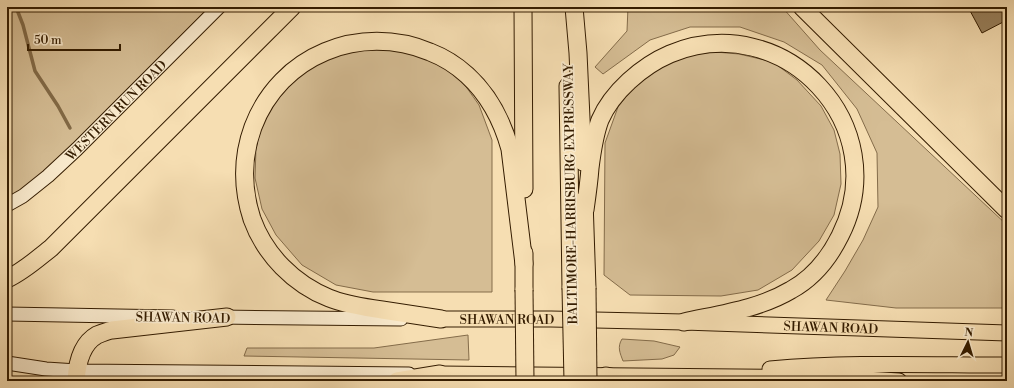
<svg xmlns="http://www.w3.org/2000/svg" width="1014" height="388" viewBox="0 0 1014 388" font-family="'Libre Bodoni',serif">
<style>
.green{fill:#d5bd94;stroke:#846c4a}
.lines{fill:none;stroke-linecap:round;stroke-linejoin:round}
.stream{stroke:#816946;stroke-width:3.5}
.building{fill:#99815d;stroke:#341c00}
.secondary-casing{stroke:#341c00;stroke-width:15}
.primary-casing{stroke:#341c00;stroke-width:17}
.highway-casing{stroke:#341c00;stroke-width:19}
.secondary{stroke:#f9eacd;stroke-width:13}
.primary{stroke:#f6deb2;stroke-width:15}
.highway{stroke:#f6deb2;stroke-width:17}
.highway-bridge-casing{stroke:#341c00;stroke-width:19;stroke-linecap:butt}
.highway-bridge{stroke:#f6deb2;stroke-width:17}
.labels{text-anchor:middle;stroke-width:3.5;stroke-linejoin:round;paint-order:stroke}
.street-label{font-size:13px;fill:#341c00;stroke:#f9eacd}
</style>
<rect width="100%" height="100%" fill="#f6deb2"/>
<filter id="stains"><feTurbulence type="fractalNoise" baseFrequency=".005" numOctaves="4"/><feColorMatrix values="0 0 0 0 .2 0 0 0 0 .09 0 0 0 0 .02 0 0 0 .5 -.17"/></filter>
<radialGradient id="worn" r=".72"><stop offset=".6" stop-color="#630" stop-opacity="0"/><stop offset="1" stop-color="#630" stop-opacity=".3"/></radialGradient>
<!-- green -->
<g class="green">
<polygon points="7,7 209,7 72,145 44,171 19,191 7,198"/>
<polygon points="628,7 782,7 820,50 1007,225 1007,308 896,308 826,300 845,271 863,240 878,207 877,153 857,109 822,65 784,42 740,27 690,27 650,40 603,74 595,67 627,31"/>
<polygon points="359,49 412,51 439,63 462,81 479,105 492,140 492,292 373,292 336,285 302,265 276,235 262,209 255,178 256,148 262,124 276,100 301,74 324,57"/>
<polygon points="715,52 739,54 773,62 797,80 821,106 834,130 840,154 841,184 834,215 819,241 792,270 758,290 721,296 630,295 604,275 605,143 618,107 636,84 658,67 686,55"/>
<polygon points="468,335 469,360 244,356 247,348 374,348"/>
<path d="M622,339L654,341L680,347L674,355L662,359L623,361C620,353 617,347 622,339Z"/>
</g>
<g class="lines">
<!-- stream -->
<polyline class="stream" points="16,7 23,25 35,71 58,106 70,128"/>
</g>
<!-- building -->
<polygon class="building" points="968,7 1007,7 1007,20 982,33"/>
<g class="lines">
<defs>
<g id="secondary">
<path id="s1" d="M7,205L23,196L48,176L77,149L219,7"/>
<polyline points="7,314 173,317"/>
<polyline points="219,317 401,319"/>
<polyline points="7,363 46,369 77,371 409,374"/>
</g>
<g id="primary">
<path id="s2" d="M441,319H551L684,322L1007,333"/>
<path d="M770,369C849,362 928,365 1007,365"/>
<polyline points="440,374 847,378 899,381"/>
</g>
<g id="highway">
<polyline points="523,7 524,189"/>
<polyline points="574,7 578,53 583,162"/>
<polyline points="802,7 1007,210"/>
<polyline points="568,86 571,288"/>
<polyline points="584,200 587,288"/>
<path d="M585,210C587,196 589,182 590,168C592,152 594,136 600,120C612,92 642,66 670,54C784,7 896,126 840,236C829,258 813,278 791,290C759,309 720,314 684,322"/>
<polyline points="524,253 524,290"/>
<path d="M7,279C24,271 37,259 51,248L292,7"/>
<path d="M441,319C422,316 402,313 382,310C364,307 346,305 329,298C294,284 265,255 252,219C242,188 242,157 253,127C280,55 360,23 430,52C443,57 456,65 467,75C489,95 502,120 510,149L524,264"/>
<polyline points="606,376 626,381"/>
<path d="M76,381C77,364 81,344 97,335C102,333 107,331 112,330L227,317"/>
<polyline points="397,381 440,374"/>
</g>
</defs>
<!-- secondary casing -->
<use href="#secondary" class="secondary-casing"/>
<!-- primary casing -->
<use href="#primary" class="primary-casing"/>
<!-- highway casing -->
<use href="#highway" class="highway-casing"/>
<!-- secondary -->
<use href="#secondary" class="secondary"/>
<!-- primary -->
<use href="#primary" class="primary"/>
<!-- highway -->
<use href="#highway" class="highway"/>
<defs>
<g id="highway-bridge">
<polyline points="571,288 573,381"/>
<polyline points="587,288 588,381"/>
<polyline points="524,290 525,381"/>
</g>
</defs>
<!-- highway-bridge casing -->
<use href="#highway-bridge" class="highway-bridge-casing"/>
<!-- highway-bridge -->
<use href="#highway-bridge" class="highway-bridge"/>
</g>
<g class="labels">
<!-- street labels -->
<g class="street-label">
<text dy="5" stroke="none"><textPath href="#s1" startOffset="145">WESTERN RUN ROAD</textPath></text>
<text transform="translate(570 194) rotate(-91)" y="5">BALTIMORE-HARRISBURG EXPRESSWAY</text>
<text transform="translate(183 317) rotate(1)" y="5">SHAWAN ROAD</text>
<text dy="5" stroke="none"><textPath href="#s2" startOffset="66">SHAWAN ROAD</textPath></text>
<text dy="5" stroke="none"><textPath href="#s2" startOffset="390">SHAWAN ROAD</textPath></text>
</g>
</g>
<!-- margin -->
<rect width="1014" height="388" fill="none" stroke="#f6deb2" stroke-width="24"/>
<rect x="8" y="8" width="998" height="372" fill="none" stroke="#341c00" stroke-width="2"/>
<rect x="12" y="12" width="990" height="364" fill="none" stroke="#341c00"/>
<!-- north arrow -->
<g transform="translate(968 342) rotate(5)" stroke="#f9eacd" stroke-width="3" paint-order="stroke">
<path d="M0-3L7 15L0 10L-7 15Z" fill="#341c00"/>
<text y="-6" font-size="11" font-weight="bold" text-anchor="middle" fill="#341c00">N</text>
</g>
<!-- scale -->
<path d="M28 44v6h92v-6" fill="none" stroke="#341c00" stroke-width="2"/>
<text x="34" y="44" font-size="12" fill="#341c00" stroke="#f9eacd" stroke-width="3" paint-order="stroke">50 m</text>
<rect width="100%" height="100%" filter="url(#stains)"/>
<rect width="100%" height="100%" fill="url(#worn)"/>
</svg>
